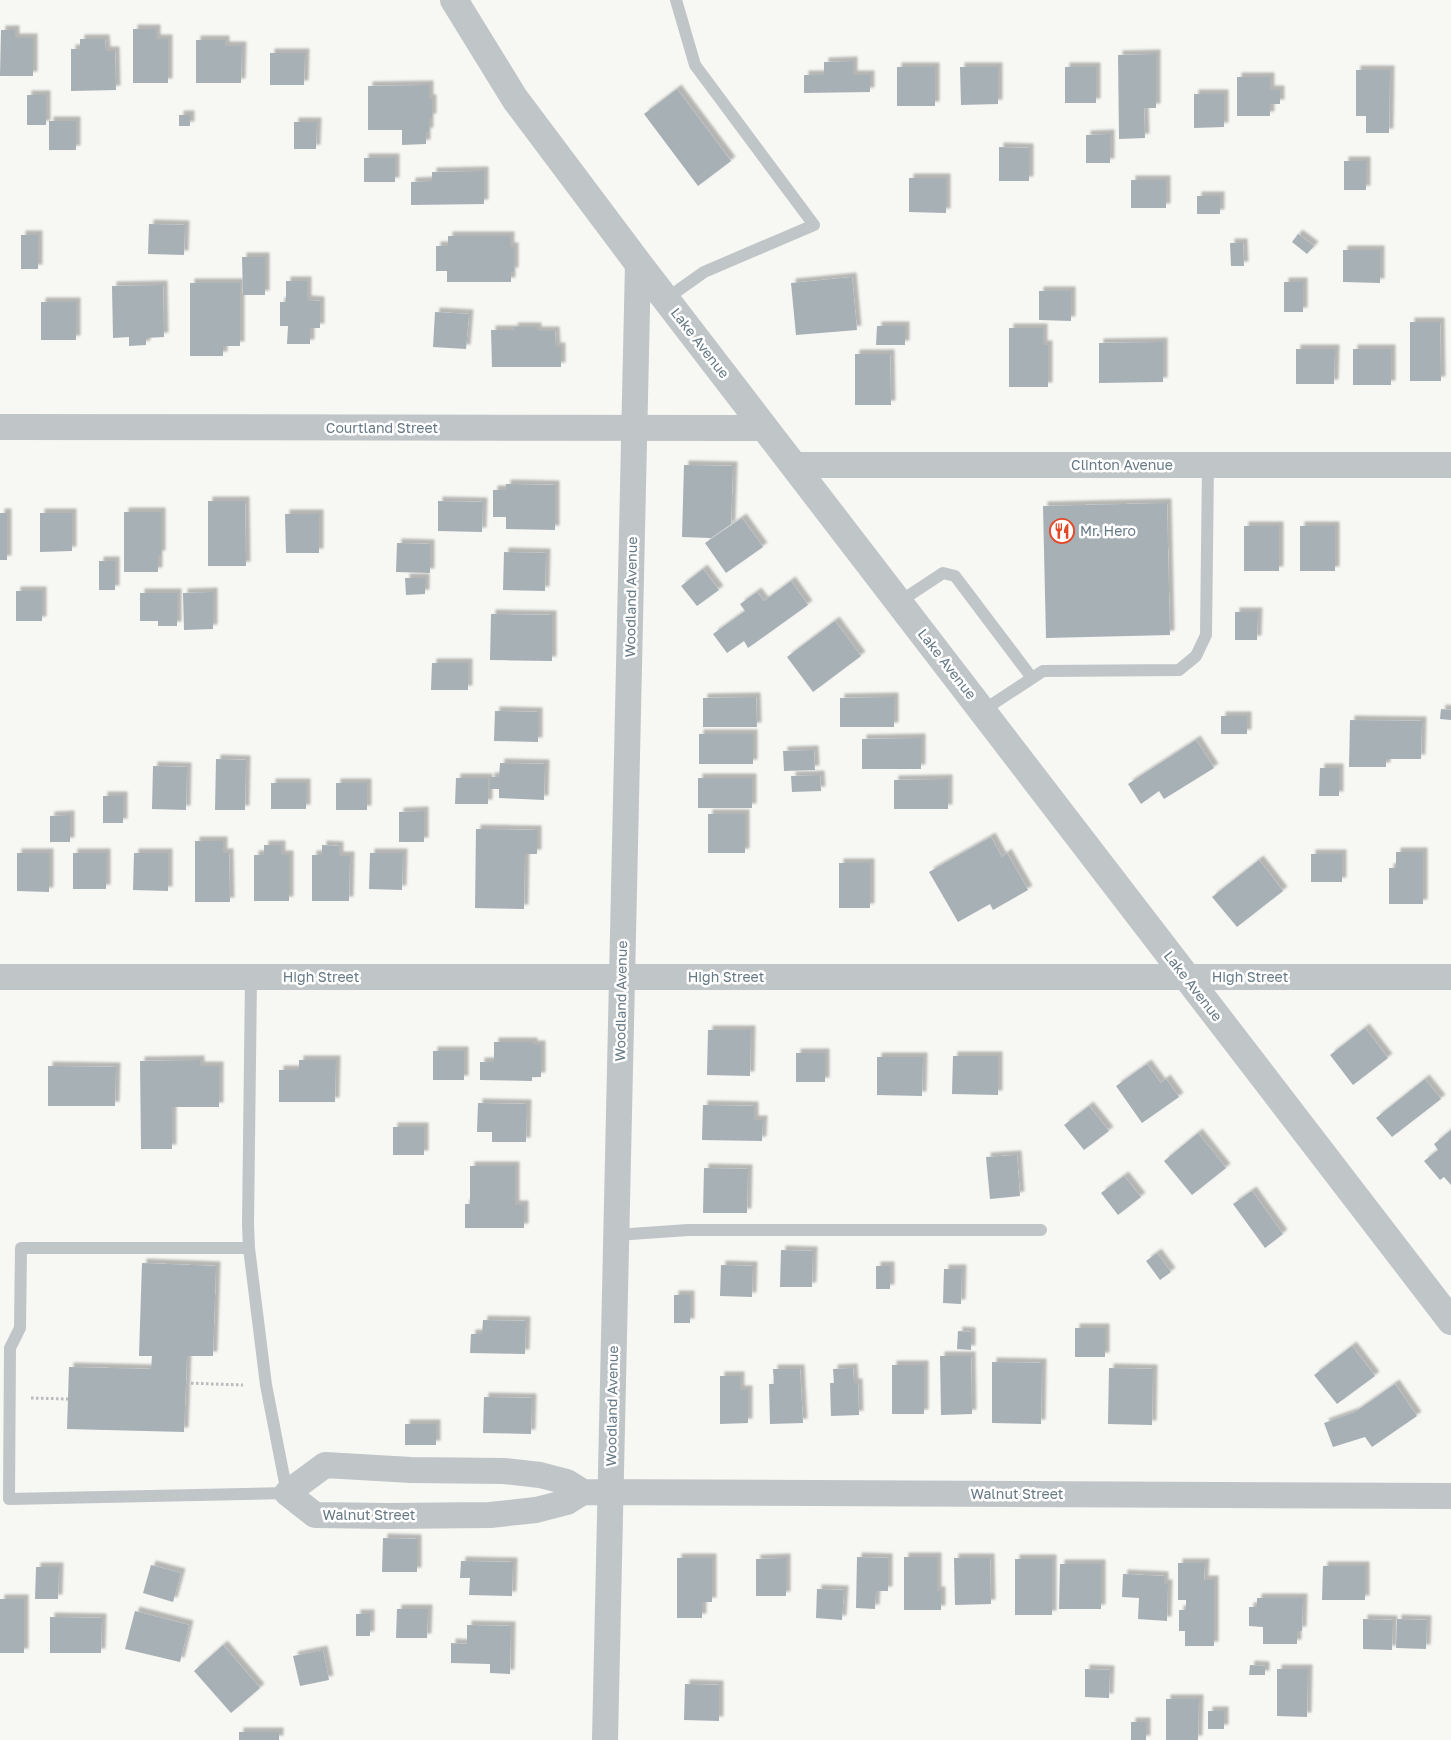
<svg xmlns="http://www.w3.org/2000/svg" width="1451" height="1740" viewBox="0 0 1451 1740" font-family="'Golos Text',sans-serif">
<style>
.building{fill:#a7b0b5;filter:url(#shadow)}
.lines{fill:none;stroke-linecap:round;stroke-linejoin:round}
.path{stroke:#b8bcbf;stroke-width:3;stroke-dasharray:2.5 2.5;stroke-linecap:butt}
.service{stroke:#c0c5c8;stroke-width:12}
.minor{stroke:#c0c5c8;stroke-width:26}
.tertiary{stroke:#c0c5c8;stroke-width:28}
.labels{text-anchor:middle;stroke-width:5;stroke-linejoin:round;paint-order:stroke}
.street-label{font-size:14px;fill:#667985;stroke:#fff}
.poi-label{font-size:14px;fill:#667985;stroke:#fff;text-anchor:start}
</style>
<defs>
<filter id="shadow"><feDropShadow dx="4.5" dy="-4.5" stdDeviation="1" flood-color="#0004"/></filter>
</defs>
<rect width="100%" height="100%" fill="#f7f7f4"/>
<!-- building -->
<g class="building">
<polygon points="133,29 156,29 156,39 168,39 168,83 133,83"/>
<polygon points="1,30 15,30 15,38 33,38 33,76 0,76"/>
<polygon points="80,39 105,39 106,51 115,51 116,90 71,91 71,49 80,49"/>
<polygon points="196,40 225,40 225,46 242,46 241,83 196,83"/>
<polygon points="270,53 305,53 304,85 270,85"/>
<polygon points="1156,54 1156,108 1144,108 1145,138 1119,139 1118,55"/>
<polygon points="853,61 853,75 870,75 870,92 804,93 804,75 824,75 824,62"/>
<rect x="897" y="67" width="38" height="39"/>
<polygon points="960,67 998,67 998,104 961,105"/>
<rect x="1065" y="67" width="31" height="36"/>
<polygon points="1356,70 1390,70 1389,133 1366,133 1366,116 1356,116"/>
<polygon points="1237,77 1270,77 1270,90 1280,90 1280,104 1270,104 1270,116 1237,116"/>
<polygon points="429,85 429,99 432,99 432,118 429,118 429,132 426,132 426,144 402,145 402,130 368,130 368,86"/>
<polygon points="677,89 731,161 698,186 644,114"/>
<polygon points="1194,94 1224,94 1224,127 1194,128"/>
<rect x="27" y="95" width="19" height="30"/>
<rect x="179" y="115" width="11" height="11"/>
<rect x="49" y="121" width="27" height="29"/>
<polygon points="294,122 317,122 316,149 294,149"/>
<polygon points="1110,134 1110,163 1086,163 1086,135"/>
<polygon points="999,147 1029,148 1029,181 999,181"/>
<rect x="364" y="158" width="31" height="24"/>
<rect x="1344" y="161" width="22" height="29"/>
<polygon points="484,171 484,204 411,205 411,182 432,181 432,172"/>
<polygon points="909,178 946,178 946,213 909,212"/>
<rect x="1131" y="180" width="35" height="28"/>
<rect x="1197" y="196" width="23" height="18"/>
<polygon points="149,224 185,225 184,255 148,254"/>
<polygon points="1298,234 1314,246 1307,254 1292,242"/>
<rect x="21" y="235" width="17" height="34"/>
<polygon points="448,236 510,236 510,247 514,247 514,272 511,272 511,282 447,282 447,271 436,271 436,246 448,246"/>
<polygon points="1230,243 1243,243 1244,266 1231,266"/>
<polygon points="1343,250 1380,250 1380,283 1343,282"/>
<polygon points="242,257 265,257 265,295 243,295"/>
<polygon points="852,277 857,330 796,335 791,283"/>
<polygon points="286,281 307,281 307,300 320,301 320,328 310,328 310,344 287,344 288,326 280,326 280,302 286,302"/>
<rect x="1284" y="282" width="19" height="30"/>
<polygon points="190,283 240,283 240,346 223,346 223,356 190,356"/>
<polygon points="163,285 164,337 146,338 146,345 129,346 129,337 113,338 112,286"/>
<polygon points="1039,291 1071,291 1071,321 1039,320"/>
<rect x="41" y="302" width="35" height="38"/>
<polygon points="435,312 469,314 466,349 433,347"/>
<polygon points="1410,322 1440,322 1441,381 1410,381"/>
<polygon points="877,326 905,326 905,345 876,345"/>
<polygon points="513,327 537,327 537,331 555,331 556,347 561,347 561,367 492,367 491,330 514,330"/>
<polygon points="1009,328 1043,328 1043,345 1048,345 1048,387 1009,387"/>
<polygon points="1163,342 1163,382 1099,383 1099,343"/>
<polygon points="1296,349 1335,349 1334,384 1296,384"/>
<rect x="1353" y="349" width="38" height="36"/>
<polygon points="855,354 890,354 891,405 855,405"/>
<polygon points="684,465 733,466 731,524 711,538 682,537"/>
<polygon points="506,484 555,485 555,530 506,529 506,517 493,517 493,490 506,490"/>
<polygon points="208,501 245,501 246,566 208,566"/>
<polygon points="438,501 483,502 482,532 438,531"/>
<polygon points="1167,503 1170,635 1046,638 1043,506"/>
<polygon points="124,512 161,512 161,555 158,555 158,572 124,572"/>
<rect x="0" y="513" width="7" height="47"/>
<polygon points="40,513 72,513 72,551 40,552"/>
<polygon points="285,514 319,514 319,553 286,553"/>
<polygon points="742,518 763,547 726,573 705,543"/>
<rect x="1244" y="526" width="35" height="45"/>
<rect x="1300" y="526" width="35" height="45"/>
<polygon points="397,543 430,544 430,573 396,572"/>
<polygon points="504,552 546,553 545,591 503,590"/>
<rect x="99" y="561" width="16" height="29"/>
<polygon points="703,569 719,590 697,606 681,586"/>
<polygon points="405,578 425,578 425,594 406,595"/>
<polygon points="791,581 808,605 748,648 744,641 727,653 713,634 745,611 740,604 757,592 764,601"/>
<rect x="16" y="591" width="26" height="30"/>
<polygon points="213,592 213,629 184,630 183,593"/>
<polygon points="140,593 177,593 177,626 158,626 158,621 140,621"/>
<polygon points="1235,612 1258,612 1257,640 1235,640"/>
<polygon points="491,614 552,615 552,661 490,660"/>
<polygon points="835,621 861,656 813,692 787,657"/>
<polygon points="432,663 468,663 468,690 431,690"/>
<polygon points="756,697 757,727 703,727 703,698"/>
<polygon points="894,697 894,727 840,727 840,698"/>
<polygon points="1441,709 1451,710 1451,720 1440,719"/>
<polygon points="495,711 538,712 538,742 494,741"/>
<rect x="1221" y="716" width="26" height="18"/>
<polygon points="1350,720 1422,721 1421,759 1386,759 1386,767 1349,767"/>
<rect x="699" y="734" width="54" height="30"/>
<polygon points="921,738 921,769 862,769 862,739"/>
<polygon points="1196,740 1214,768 1164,799 1159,791 1141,804 1128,784"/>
<polygon points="814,750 815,770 784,771 783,751"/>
<polygon points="216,759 246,760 245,810 215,810"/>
<polygon points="500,763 545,764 544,800 499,798 499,789 490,789 490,777 499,777"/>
<polygon points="153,766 187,767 186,810 152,809"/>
<polygon points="1320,768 1339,768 1339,796 1319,796"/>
<polygon points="820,775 821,791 792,792 791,776"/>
<polygon points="456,778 488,778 488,804 455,804"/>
<rect x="698" y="778" width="54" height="30"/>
<polygon points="948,779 948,809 894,809 894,780"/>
<rect x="271" y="783" width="35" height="26"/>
<rect x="336" y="783" width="31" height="27"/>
<rect x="103" y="796" width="20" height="27"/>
<polygon points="424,811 424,842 399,842 399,812"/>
<rect x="708" y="814" width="37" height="39"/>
<polygon points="70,815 70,842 50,842 50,816"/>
<polygon points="476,829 537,830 537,854 525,854 524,909 475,908"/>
<polygon points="991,837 1002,857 1007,853 1028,890 993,910 990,904 958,922 929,872"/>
<polygon points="195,841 223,841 223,853 229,853 230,902 195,902"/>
<polygon points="264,845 281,845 281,855 289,855 289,901 254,901 254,855 264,855"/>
<polygon points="322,845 339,846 339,856 350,856 349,901 312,901 312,855 322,855"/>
<polygon points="1396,852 1423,852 1423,904 1389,904 1389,868 1396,868"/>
<polygon points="17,853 49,853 49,892 17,891"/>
<rect x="73" y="853" width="33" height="36"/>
<polygon points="134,853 168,853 168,891 133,890"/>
<polygon points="370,853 403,853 402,890 369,889"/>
<rect x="1311" y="854" width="31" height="28"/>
<polygon points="1259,860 1283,891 1237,927 1212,897"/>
<rect x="839" y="863" width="31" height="45"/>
<polygon points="1365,1028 1388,1058 1353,1085 1330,1055"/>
<polygon points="708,1030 751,1030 750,1076 707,1075"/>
<polygon points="494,1042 533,1042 533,1045 541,1045 541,1077 532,1077 532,1081 480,1080 480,1062 494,1062"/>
<rect x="433" y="1051" width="31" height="29"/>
<rect x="796" y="1053" width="29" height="29"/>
<polygon points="953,1056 998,1056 998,1095 952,1094"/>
<polygon points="877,1057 923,1057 922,1096 877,1095"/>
<polygon points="200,1060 200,1066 219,1066 219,1107 172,1107 172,1149 141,1149 140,1061"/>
<polygon points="299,1060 336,1060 335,1102 279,1102 279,1070 299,1070"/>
<polygon points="1147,1064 1161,1083 1166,1079 1179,1097 1142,1123 1116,1086"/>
<polygon points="48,1066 116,1067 115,1106 48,1106"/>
<polygon points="1425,1079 1441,1099 1392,1137 1376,1118"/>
<polygon points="478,1103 527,1104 526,1142 492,1142 492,1132 477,1132"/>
<polygon points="703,1105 754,1106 754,1120 763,1120 762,1141 702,1140"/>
<polygon points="1089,1106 1109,1131 1084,1150 1064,1125"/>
<rect x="393" y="1127" width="31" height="28"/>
<polygon points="1451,1130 1451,1185 1444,1177 1440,1180 1424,1161 1438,1150 1434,1144"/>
<polygon points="1198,1133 1226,1168 1192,1195 1164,1161"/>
<polygon points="1017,1155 1020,1196 990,1199 986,1157"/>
<polygon points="470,1166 515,1166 515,1205 524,1205 524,1228 465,1228 465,1204 470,1204"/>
<polygon points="704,1168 748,1169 747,1213 703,1213"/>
<polygon points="1124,1176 1141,1197 1118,1215 1101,1193"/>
<polygon points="1252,1191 1283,1234 1265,1248 1233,1204"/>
<polygon points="781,1250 813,1251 812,1287 780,1287"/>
<polygon points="1157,1253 1171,1272 1160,1280 1146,1261"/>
<polygon points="142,1263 216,1266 213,1356 187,1356 184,1432 67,1429 69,1367 151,1369 152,1356 139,1356"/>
<polygon points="721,1265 753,1266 752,1297 720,1296"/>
<rect x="876" y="1266" width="14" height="23"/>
<polygon points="944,1269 962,1269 961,1304 943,1303"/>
<rect x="674" y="1295" width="16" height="28"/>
<polygon points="483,1320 526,1321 525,1354 470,1353 471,1334 482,1334"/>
<rect x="1075" y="1328" width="30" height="29"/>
<polygon points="958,1331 971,1332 971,1350 957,1349"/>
<polygon points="1352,1346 1375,1376 1337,1404 1314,1375"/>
<polygon points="940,1356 971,1356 972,1414 941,1415"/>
<polygon points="992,1362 1042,1363 1041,1424 992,1423"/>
<rect x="892" y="1365" width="32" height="49"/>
<polygon points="853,1368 854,1383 858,1383 859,1415 831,1416 830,1383 834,1383 833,1369"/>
<polygon points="1109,1368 1153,1369 1152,1425 1108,1424"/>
<polygon points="773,1369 800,1369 803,1423 770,1424 769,1384 774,1384"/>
<polygon points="720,1376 740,1376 740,1390 748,1390 748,1423 720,1424"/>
<polygon points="1395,1384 1417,1416 1372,1447 1365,1437 1333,1447 1324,1423 1355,1412"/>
<polygon points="484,1397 532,1398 531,1434 483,1433"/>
<rect x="405" y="1424" width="31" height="21"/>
<polygon points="383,1538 417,1539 417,1572 382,1572"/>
<polygon points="857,1557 888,1558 888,1591 876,1591 875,1609 856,1608"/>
<polygon points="904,1557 937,1557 937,1591 941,1591 941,1610 904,1610"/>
<polygon points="677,1558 712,1558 712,1602 702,1602 702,1618 677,1618"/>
<polygon points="786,1558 786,1596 756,1596 756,1559"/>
<polygon points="954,1558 990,1558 991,1604 955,1605"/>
<rect x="1015" y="1559" width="37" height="56"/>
<polygon points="461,1561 513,1562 512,1596 469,1595 470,1578 460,1578"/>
<polygon points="1178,1563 1205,1563 1204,1580 1214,1580 1214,1646 1185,1646 1185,1631 1179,1631 1179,1610 1186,1610 1186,1600 1178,1600"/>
<polygon points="1060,1564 1101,1564 1101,1609 1059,1609"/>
<polygon points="151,1565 181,1573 173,1602 143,1593"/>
<polygon points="1323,1566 1365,1566 1365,1600 1322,1600"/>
<polygon points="36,1567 59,1567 58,1599 35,1599"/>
<polygon points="1123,1574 1164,1576 1164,1584 1168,1584 1167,1621 1138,1619 1139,1598 1122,1597"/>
<polygon points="817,1589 844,1590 842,1620 816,1618"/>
<polygon points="1257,1598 1303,1598 1302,1631 1297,1631 1297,1644 1263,1644 1263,1627 1249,1626 1249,1607 1257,1607"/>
<rect x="0" y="1599" width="24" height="54"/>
<polygon points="397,1609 428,1609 427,1638 396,1638"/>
<polygon points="135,1611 189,1625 180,1662 125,1649"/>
<rect x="356" y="1614" width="14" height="22"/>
<polygon points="50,1617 102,1618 101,1653 50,1653"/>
<polygon points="1363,1619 1393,1620 1392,1650 1363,1649"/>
<polygon points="1397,1619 1427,1620 1426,1649 1396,1648"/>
<polygon points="467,1625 511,1626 510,1674 490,1673 490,1664 451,1663 451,1643 467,1644"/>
<polygon points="223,1645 260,1688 231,1713 194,1671"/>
<polygon points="323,1650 329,1680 300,1686 293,1656"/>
<polygon points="1250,1665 1265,1666 1265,1675 1249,1675"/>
<polygon points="1085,1669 1110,1670 1109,1698 1085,1697"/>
<polygon points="1277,1669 1308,1669 1307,1717 1277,1716"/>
<polygon points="685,1684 719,1685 719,1721 684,1720"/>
<polygon points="1166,1699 1199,1699 1198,1740 1166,1740"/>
<rect x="1208" y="1711" width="16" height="18"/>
<rect x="1131" y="1722" width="15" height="18"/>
<rect x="239" y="1732" width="40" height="8"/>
</g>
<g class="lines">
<!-- path -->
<g class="path">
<polyline points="186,1383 243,1385"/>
<polyline points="31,1398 68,1399"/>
</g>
<!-- service -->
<g class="service">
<polyline points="666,299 704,272 814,225 695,65 676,0"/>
<polyline points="899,602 943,573 955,576 1032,678"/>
<polyline points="982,711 1043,671 1179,670 1196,656 1206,635 1208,465"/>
<polyline points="616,1235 688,1230 1041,1230"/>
<polyline points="249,1248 21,1248 20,1328 10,1348 9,1499 287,1493 266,1385 249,1248 248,1225 251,977"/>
</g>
<!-- minor -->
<g class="minor">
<polyline points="0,427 765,428"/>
<polyline points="793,465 1451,465"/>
<polyline points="0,977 1451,977"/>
<polyline points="583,1492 567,1502 536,1510 490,1515 388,1516 315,1515 287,1493 325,1465 411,1470 504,1471 540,1475 567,1482 583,1492 1451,1496"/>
<polyline points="605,1740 638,263"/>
</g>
<!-- tertiary -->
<polyline class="tertiary" points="454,0 515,99 638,263 1451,1321"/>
</g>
<!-- icons -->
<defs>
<symbol id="restaurant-ring" viewBox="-11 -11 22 22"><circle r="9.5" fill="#fff" stroke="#e34828" stroke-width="1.5"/><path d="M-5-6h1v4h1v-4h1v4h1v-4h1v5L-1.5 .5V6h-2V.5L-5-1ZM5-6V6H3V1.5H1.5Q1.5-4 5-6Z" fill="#e34828"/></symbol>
</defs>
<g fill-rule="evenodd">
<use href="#restaurant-ring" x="1048" y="517" width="28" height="28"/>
</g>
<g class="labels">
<!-- street labels -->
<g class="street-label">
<text transform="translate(700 343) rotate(52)" y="5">Lake Avenue</text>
<text x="382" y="433">Courtland Street</text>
<text x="1122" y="470">Clinton Avenue</text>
<text transform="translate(631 597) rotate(-89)" y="5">Woodland Avenue</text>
<text transform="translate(947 664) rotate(52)" y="5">Lake Avenue</text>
<text x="321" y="982">High Street</text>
<text x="726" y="982">High Street</text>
<text x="1250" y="982">High Street</text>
<text transform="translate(1193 986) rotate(52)" y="5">Lake Avenue</text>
<text transform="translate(621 1001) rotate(-89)" y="5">Woodland Avenue</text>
<text transform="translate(612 1406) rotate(-89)" y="5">Woodland Avenue</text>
<text x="1017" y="1499">Walnut Street</text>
<text x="369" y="1520">Walnut Street</text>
</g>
<!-- poi labels -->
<g class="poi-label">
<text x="1080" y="536">Mr. Hero</text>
</g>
</g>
</svg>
